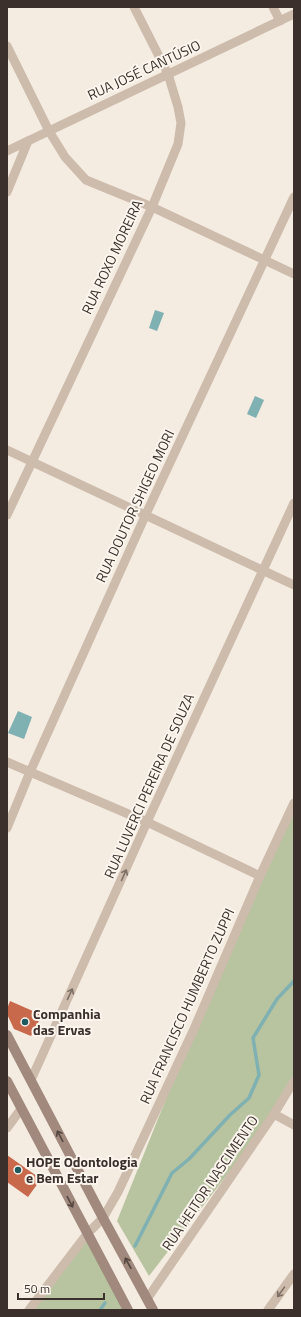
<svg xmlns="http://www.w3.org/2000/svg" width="301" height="1317" viewBox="0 0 301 1317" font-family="'Titillium Web',sans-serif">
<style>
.green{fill:#b8c4a0}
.water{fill:#7fb0b2}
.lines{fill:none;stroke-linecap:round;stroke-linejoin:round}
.stream{stroke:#7fb0b2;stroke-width:3.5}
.building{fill:#c8694b}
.minor{stroke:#cdbbac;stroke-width:9}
.secondary{stroke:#a18a7d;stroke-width:10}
.oneway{stroke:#7d6f65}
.oneway2{stroke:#544640}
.poi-dot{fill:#1f5a5e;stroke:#fbf5ee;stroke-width:1.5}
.labels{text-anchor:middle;stroke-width:4;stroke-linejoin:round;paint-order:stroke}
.street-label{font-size:14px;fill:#3b302b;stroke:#fbf5ee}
.poi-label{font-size:14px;font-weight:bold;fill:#3b302b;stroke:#fbf5ee;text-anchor:start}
</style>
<rect width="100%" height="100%" fill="#f4ebe1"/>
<!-- green -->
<g class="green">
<polygon points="294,803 294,1081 274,1114 149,1276 117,1221 194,1029"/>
<polygon points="87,1234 128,1310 29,1310"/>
</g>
<!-- water -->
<g class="water">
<polygon points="155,310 164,313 157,331 149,328"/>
<polygon points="255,396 264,400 256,418 247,414"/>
<polygon points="18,711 32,717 24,739 8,733"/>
</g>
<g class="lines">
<!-- stream -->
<g class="stream">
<polyline points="135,1246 172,1173 189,1159 230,1115 249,1098 259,1075 253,1038 277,999 294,981"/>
<polyline points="100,1310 105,1303"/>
</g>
</g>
<!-- building -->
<g class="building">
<polygon points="10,1001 42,1015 31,1036 14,1029 7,1014 7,1009"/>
<polygon points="7,1155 41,1179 28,1197 7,1182"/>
</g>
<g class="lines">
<!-- minor -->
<g class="minor">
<polyline points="273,7 280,21"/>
<polyline points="7,46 49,131 65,157 86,180 152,207 294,274"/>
<polyline points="7,151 294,14"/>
<polyline points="7,192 28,141"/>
<polyline points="7,450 294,585"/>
<polyline points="7,515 152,207 178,144 181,123 178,107 168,74 134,7"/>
<polyline points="7,762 147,822 260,876"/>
<polyline points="7,828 30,772 146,514 294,197"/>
<polyline points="31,1080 147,822 294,503"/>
<polyline points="274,1114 294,1125"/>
<polyline points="7,1128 21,1109"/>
<polyline points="147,1299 274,1114 294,1081"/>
<polyline points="29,1310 87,1234 103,1218 118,1192 194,1029 260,876 294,803"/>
<polyline points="268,1310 294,1274"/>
</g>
<!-- secondary -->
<g class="secondary">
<polyline points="7,1035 103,1218 153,1310"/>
<polyline points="7,1081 128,1310"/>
</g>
</g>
<!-- one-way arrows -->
<defs><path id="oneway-shaft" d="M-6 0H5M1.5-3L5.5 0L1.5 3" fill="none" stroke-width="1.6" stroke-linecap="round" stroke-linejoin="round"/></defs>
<g class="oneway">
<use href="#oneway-shaft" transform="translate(124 875) rotate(-66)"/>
<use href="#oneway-shaft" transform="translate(70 994) rotate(-65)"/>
<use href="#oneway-shaft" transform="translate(281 1292) rotate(126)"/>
</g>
<g class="oneway2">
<use href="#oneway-shaft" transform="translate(60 1136) rotate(-118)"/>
<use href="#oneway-shaft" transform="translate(70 1202) rotate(62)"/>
<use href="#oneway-shaft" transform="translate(128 1263) rotate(-119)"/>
</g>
<!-- markers -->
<g class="poi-dot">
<circle cx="25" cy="1022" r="4"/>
<circle cx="18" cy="1170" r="4"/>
</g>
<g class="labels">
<!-- street labels -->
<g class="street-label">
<text transform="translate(144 70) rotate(-25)" y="5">RUA JOSÉ CANTÚSIO</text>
<text transform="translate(112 257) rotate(-65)" y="5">RUA ROXO MOREIRA</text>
<text transform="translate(135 506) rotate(-65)" y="5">RUA DOUTOR SHIGEO MORI</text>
<text transform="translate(149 786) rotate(-66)" y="5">RUA LUVERCI PEREIRA DE SOUZA</text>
<text transform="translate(187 1006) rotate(-66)" y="5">RUA FRANCISCO HUMBERTO ZUPPI</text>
<text transform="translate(210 1183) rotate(-56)" y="5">RUA HEITOR NASCIMENTO</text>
</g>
<!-- poi labels -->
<g class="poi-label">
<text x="33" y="1019">Companhia<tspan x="33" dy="16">das Ervas</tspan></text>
<text x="26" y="1167">HOPE Odontologia<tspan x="26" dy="16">e Bem Estar</tspan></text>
</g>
</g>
<!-- border -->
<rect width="301" height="1317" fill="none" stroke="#3b302b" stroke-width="16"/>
<!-- scale -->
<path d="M18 1293v6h86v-6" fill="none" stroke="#3b302b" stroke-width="2"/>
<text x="24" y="1293" font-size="12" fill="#3b302b" stroke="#fbf5ee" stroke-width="3" paint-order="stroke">50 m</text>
</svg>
